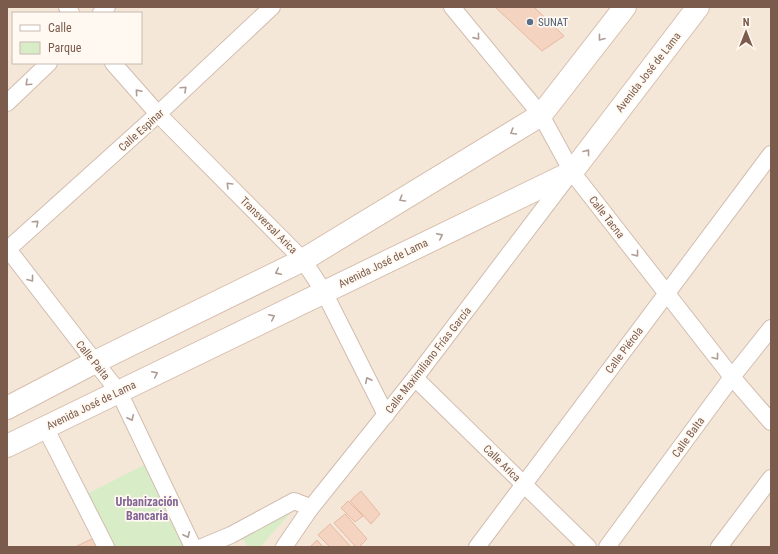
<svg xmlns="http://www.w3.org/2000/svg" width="778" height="554" viewBox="0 0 778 554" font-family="'Roboto Condensed',sans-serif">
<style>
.residential{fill:#f5e7d8;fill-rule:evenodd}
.green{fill:#d8ecc7}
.building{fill:#f4d4c1;stroke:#e7b9a1}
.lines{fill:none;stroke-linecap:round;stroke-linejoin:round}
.minor-casing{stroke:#d1bdaf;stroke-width:18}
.secondary-casing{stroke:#d6bfae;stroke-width:24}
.minor{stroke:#fff;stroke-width:16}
.secondary{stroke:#fff;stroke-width:22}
.oneway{stroke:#af9d94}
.service-dot{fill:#5c6f8a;stroke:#fff9f2;stroke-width:1.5}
.labels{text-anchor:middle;stroke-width:3.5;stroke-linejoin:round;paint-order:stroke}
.service-label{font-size:11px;fill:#4e5e75;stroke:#fff9f2;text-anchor:start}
.street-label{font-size:11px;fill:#7a5b4c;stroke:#fff9f2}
.neighbourhood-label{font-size:12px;font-weight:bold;fill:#836496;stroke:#fff9f2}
</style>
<rect width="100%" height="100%" fill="#fdf5eb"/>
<!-- residential -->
<path class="residential" d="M7,7H771V547H7ZM13,13H141V63H13Z"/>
<!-- green -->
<g class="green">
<polygon points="146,464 187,543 180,547 109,547 83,496"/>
<polygon points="293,510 260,547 248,547 239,534"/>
</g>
<!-- building -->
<g class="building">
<polygon points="495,7 534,7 564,36 542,51"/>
<polygon points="361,491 380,514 371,524 350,501"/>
<polygon points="348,501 363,516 355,522 341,508"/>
<polygon points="345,514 367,539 359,547 356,547 334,523"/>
<polygon points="330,524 351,547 330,547 318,535"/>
<polygon points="98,536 103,547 78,547 77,546"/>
<polygon points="317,540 323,547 310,547"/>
</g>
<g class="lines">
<defs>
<g id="minor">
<polyline points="67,7 71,13"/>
<polyline points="452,7 541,115 572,172 732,377 771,422"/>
<polyline points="101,13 107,7"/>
<polyline points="113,63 158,114 303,260 324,292 386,415"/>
<polyline points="7,103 49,63"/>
<polyline points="7,248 95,362 119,392 193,547"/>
<polyline points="7,250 158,114 272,7"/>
<polyline points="415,378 588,547"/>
<polyline points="45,427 106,547"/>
<polyline points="202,547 231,535 294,501 307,506 310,509"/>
<polyline points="284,547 310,509 415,378 569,175"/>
<polyline points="477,547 771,154"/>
<polyline points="607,547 732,377 771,328"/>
<polyline points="719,547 771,478"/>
</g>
<g id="secondary">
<polyline points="7,408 95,362 303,260 541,115 625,7"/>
<polyline points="7,446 572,172 698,7"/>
</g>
</defs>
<!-- minor casing -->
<use href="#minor" class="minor-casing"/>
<!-- secondary casing -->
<use href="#secondary" class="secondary-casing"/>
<!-- minor -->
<use href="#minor" class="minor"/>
<!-- secondary -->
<use href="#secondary" class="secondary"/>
</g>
<!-- one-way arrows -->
<defs><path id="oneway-chevron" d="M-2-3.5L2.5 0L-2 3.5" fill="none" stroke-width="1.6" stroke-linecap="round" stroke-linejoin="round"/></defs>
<g class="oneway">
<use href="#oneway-chevron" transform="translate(477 37) rotate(51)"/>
<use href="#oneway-chevron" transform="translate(601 38) rotate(128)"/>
<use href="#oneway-chevron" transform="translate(28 83) rotate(137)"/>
<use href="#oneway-chevron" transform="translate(184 89) rotate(-43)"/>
<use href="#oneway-chevron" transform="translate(138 92) rotate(-131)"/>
<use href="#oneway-chevron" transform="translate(513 132) rotate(149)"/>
<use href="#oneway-chevron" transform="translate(587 152) rotate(-52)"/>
<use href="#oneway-chevron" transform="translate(229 185) rotate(-135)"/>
<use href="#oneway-chevron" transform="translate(402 199) rotate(149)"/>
<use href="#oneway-chevron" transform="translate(36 223) rotate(-42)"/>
<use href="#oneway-chevron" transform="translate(440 236) rotate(-26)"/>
<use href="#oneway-chevron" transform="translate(636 254) rotate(52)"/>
<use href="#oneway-chevron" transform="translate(278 272) rotate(154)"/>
<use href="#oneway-chevron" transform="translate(31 279) rotate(52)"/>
<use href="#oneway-chevron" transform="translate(272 317) rotate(-26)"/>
<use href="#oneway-chevron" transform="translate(716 357) rotate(52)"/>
<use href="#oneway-chevron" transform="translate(155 374) rotate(-26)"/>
<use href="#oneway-chevron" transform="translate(368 380) rotate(-116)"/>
<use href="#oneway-chevron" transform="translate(131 418) rotate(65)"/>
<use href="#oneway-chevron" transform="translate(187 535) rotate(65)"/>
</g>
<!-- markers -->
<circle class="service-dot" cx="530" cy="22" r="4"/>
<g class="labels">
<!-- service labels -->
<g class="service-label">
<text x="538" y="26">SUNAT</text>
</g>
<!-- street labels -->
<g class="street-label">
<text transform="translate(648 72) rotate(-52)" y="4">Avenida José de Lama</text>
<text transform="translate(141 130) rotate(-42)" y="4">Calle Espinar</text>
<text transform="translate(607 217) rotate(52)" y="4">Calle Tacna</text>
<text transform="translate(269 225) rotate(45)" y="4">Transversal Arica</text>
<text transform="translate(383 263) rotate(-26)" y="4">Avenida José de Lama</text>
<text transform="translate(624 350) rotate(-53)" y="4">Calle Piérola</text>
<text transform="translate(93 360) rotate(51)" y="4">Calle Paita</text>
<text transform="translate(428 360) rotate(-52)" y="4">Calle Maximiliano Frías García</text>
<text transform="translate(91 405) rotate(-26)" y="4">Avenida José de Lama</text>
<text transform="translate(688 437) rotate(-54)" y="4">Calle Balta</text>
<text transform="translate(502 463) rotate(44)" y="4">Calle Arica</text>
</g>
<!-- neighbourhood labels -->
<g class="neighbourhood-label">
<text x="147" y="506">Urbanización<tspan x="147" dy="14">Bancaria</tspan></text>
</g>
</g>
<!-- border -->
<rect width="778" height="554" fill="none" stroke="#7a5b4c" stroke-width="16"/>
<!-- legend -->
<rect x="12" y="12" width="130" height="52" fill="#fff9f2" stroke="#cabab0"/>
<rect x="20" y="25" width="20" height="6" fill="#ffffff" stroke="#cabab0"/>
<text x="48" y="32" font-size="12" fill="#7a5b4c">Calle</text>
<rect x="20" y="42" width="20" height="12" fill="#d8ecc7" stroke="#cabab0"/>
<text x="48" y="52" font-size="12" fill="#7a5b4c">Parque</text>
<!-- north arrow -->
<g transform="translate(746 32)" stroke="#fff9f2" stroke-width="3" paint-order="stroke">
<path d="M0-3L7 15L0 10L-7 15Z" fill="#7a5b4c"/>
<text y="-6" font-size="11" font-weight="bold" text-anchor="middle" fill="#7a5b4c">N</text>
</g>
</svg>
